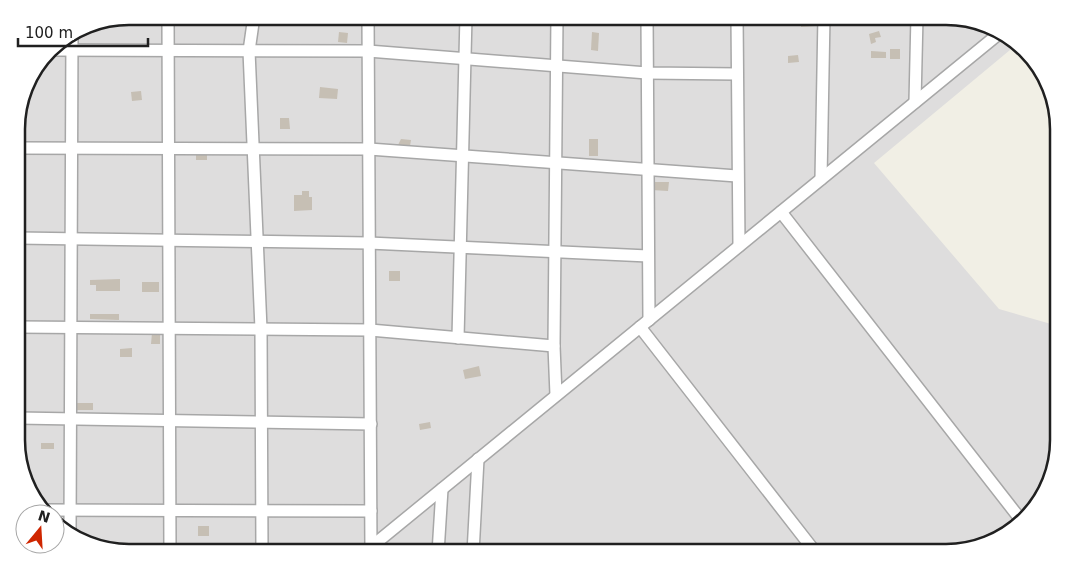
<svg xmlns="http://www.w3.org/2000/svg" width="1075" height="569" viewBox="0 0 1075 569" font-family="'DejaVu Sans',sans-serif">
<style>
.residential{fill:#dedddd}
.building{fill:#c6bfb4}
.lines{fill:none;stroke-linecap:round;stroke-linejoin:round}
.minor-casing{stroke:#a7a7a7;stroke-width:14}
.minor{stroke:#fff;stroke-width:11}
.rim{fill:none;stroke:#202020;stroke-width:2.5}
</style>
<rect width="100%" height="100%" fill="#f1efe5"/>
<!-- residential -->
<polygon class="residential" points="129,16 946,16 996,28 1016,45 874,163 999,309 1058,326 1059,440 1047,490 1014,528 1011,526 950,553 129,553 79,541 55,520 55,514 48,514 35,503 17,455 17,121 28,79 54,44 86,25"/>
<!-- building -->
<g class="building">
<polygon points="800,16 815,16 816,26 801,27"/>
<polygon points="879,31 881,37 875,38 876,42 871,44 869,34"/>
<polygon points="339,32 348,33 347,43 338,42"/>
<polygon points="592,32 599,33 598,51 591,50"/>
<rect x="890" y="49" width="10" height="10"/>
<polygon points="871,51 886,52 886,58 871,58"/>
<polygon points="798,55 799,62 788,63 788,56"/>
<polygon points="320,87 338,89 337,99 319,98"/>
<polygon points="141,91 142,100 132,101 131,92"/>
<polygon points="280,118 289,118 290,129 280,129"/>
<polygon points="401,139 411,140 410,146 398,145"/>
<rect x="589" y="139" width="9" height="17"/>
<rect x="196" y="150" width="11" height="10"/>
<polygon points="652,177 655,177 655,182 669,182 668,191 651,190"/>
<polygon points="302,191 309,191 309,197 312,197 312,210 294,211 294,195 302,195"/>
<rect x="389" y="271" width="11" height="10"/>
<polygon points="120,279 120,291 96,291 96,285 90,285 90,280"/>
<rect x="142" y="282" width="17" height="10"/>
<polygon points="90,314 119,314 119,320 90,319"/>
<polygon points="152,333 160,333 160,344 151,344"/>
<polygon points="132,348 132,357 120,357 120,349"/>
<polygon points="479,366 481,376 465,379 463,370"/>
<rect x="77" y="403" width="16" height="7"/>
<polygon points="430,422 431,428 420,430 419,424"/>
<rect x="41" y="443" width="13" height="6"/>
<rect x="198" y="526" width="11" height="10"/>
</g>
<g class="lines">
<defs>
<g id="minor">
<polyline points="168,16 170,553"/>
<polyline points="254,16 249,51 261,329 262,553"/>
<polyline points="368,16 371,552"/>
<polyline points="647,16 649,320"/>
<polyline points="737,16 739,246"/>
<polyline points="50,50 368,51 647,73 737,74"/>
<polyline points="915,102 917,16"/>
<polyline points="17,148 369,149 737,176"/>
<polyline points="821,179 824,16"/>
<polyline points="781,212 1021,520"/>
<polyline points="17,238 369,243 648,256"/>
<polyline points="17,327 370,330 554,346"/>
<polyline points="640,327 816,553"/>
<polyline points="458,338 466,16"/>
<polyline points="556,395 554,346 557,16"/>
<polyline points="17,418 371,424"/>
<polyline points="43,510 371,511"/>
<polyline points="70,533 72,33"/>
<polyline points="371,547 1001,32"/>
<polyline points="438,553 442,489"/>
<polyline points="473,553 478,459"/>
</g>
</defs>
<!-- minor casing -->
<use href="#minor" class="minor-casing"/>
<!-- minor -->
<use href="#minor" class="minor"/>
</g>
<!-- crop -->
<path d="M0 0H1075V569H0ZM129 25H946A104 104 0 0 1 1050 129V440A104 104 0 0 1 946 544H129A104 104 0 0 1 25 440V129A104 104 0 0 1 129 25Z" fill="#fff" fill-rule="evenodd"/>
<path class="rim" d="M129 25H946A104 104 0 0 1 1050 129V440A104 104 0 0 1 946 544H129A104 104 0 0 1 25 440V129A104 104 0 0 1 129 25Z"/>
<!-- north arrow -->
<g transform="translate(40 529) rotate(18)"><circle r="24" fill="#ffffff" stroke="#a6a6a6"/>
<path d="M0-4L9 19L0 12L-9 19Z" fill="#cf2600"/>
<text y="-8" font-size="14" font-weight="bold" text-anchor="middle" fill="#202020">N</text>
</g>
<!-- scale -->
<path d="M18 38v8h130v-8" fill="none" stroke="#202020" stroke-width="2.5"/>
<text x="25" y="38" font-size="15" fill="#202020" stroke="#ffffff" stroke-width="4" paint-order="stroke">100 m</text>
</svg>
